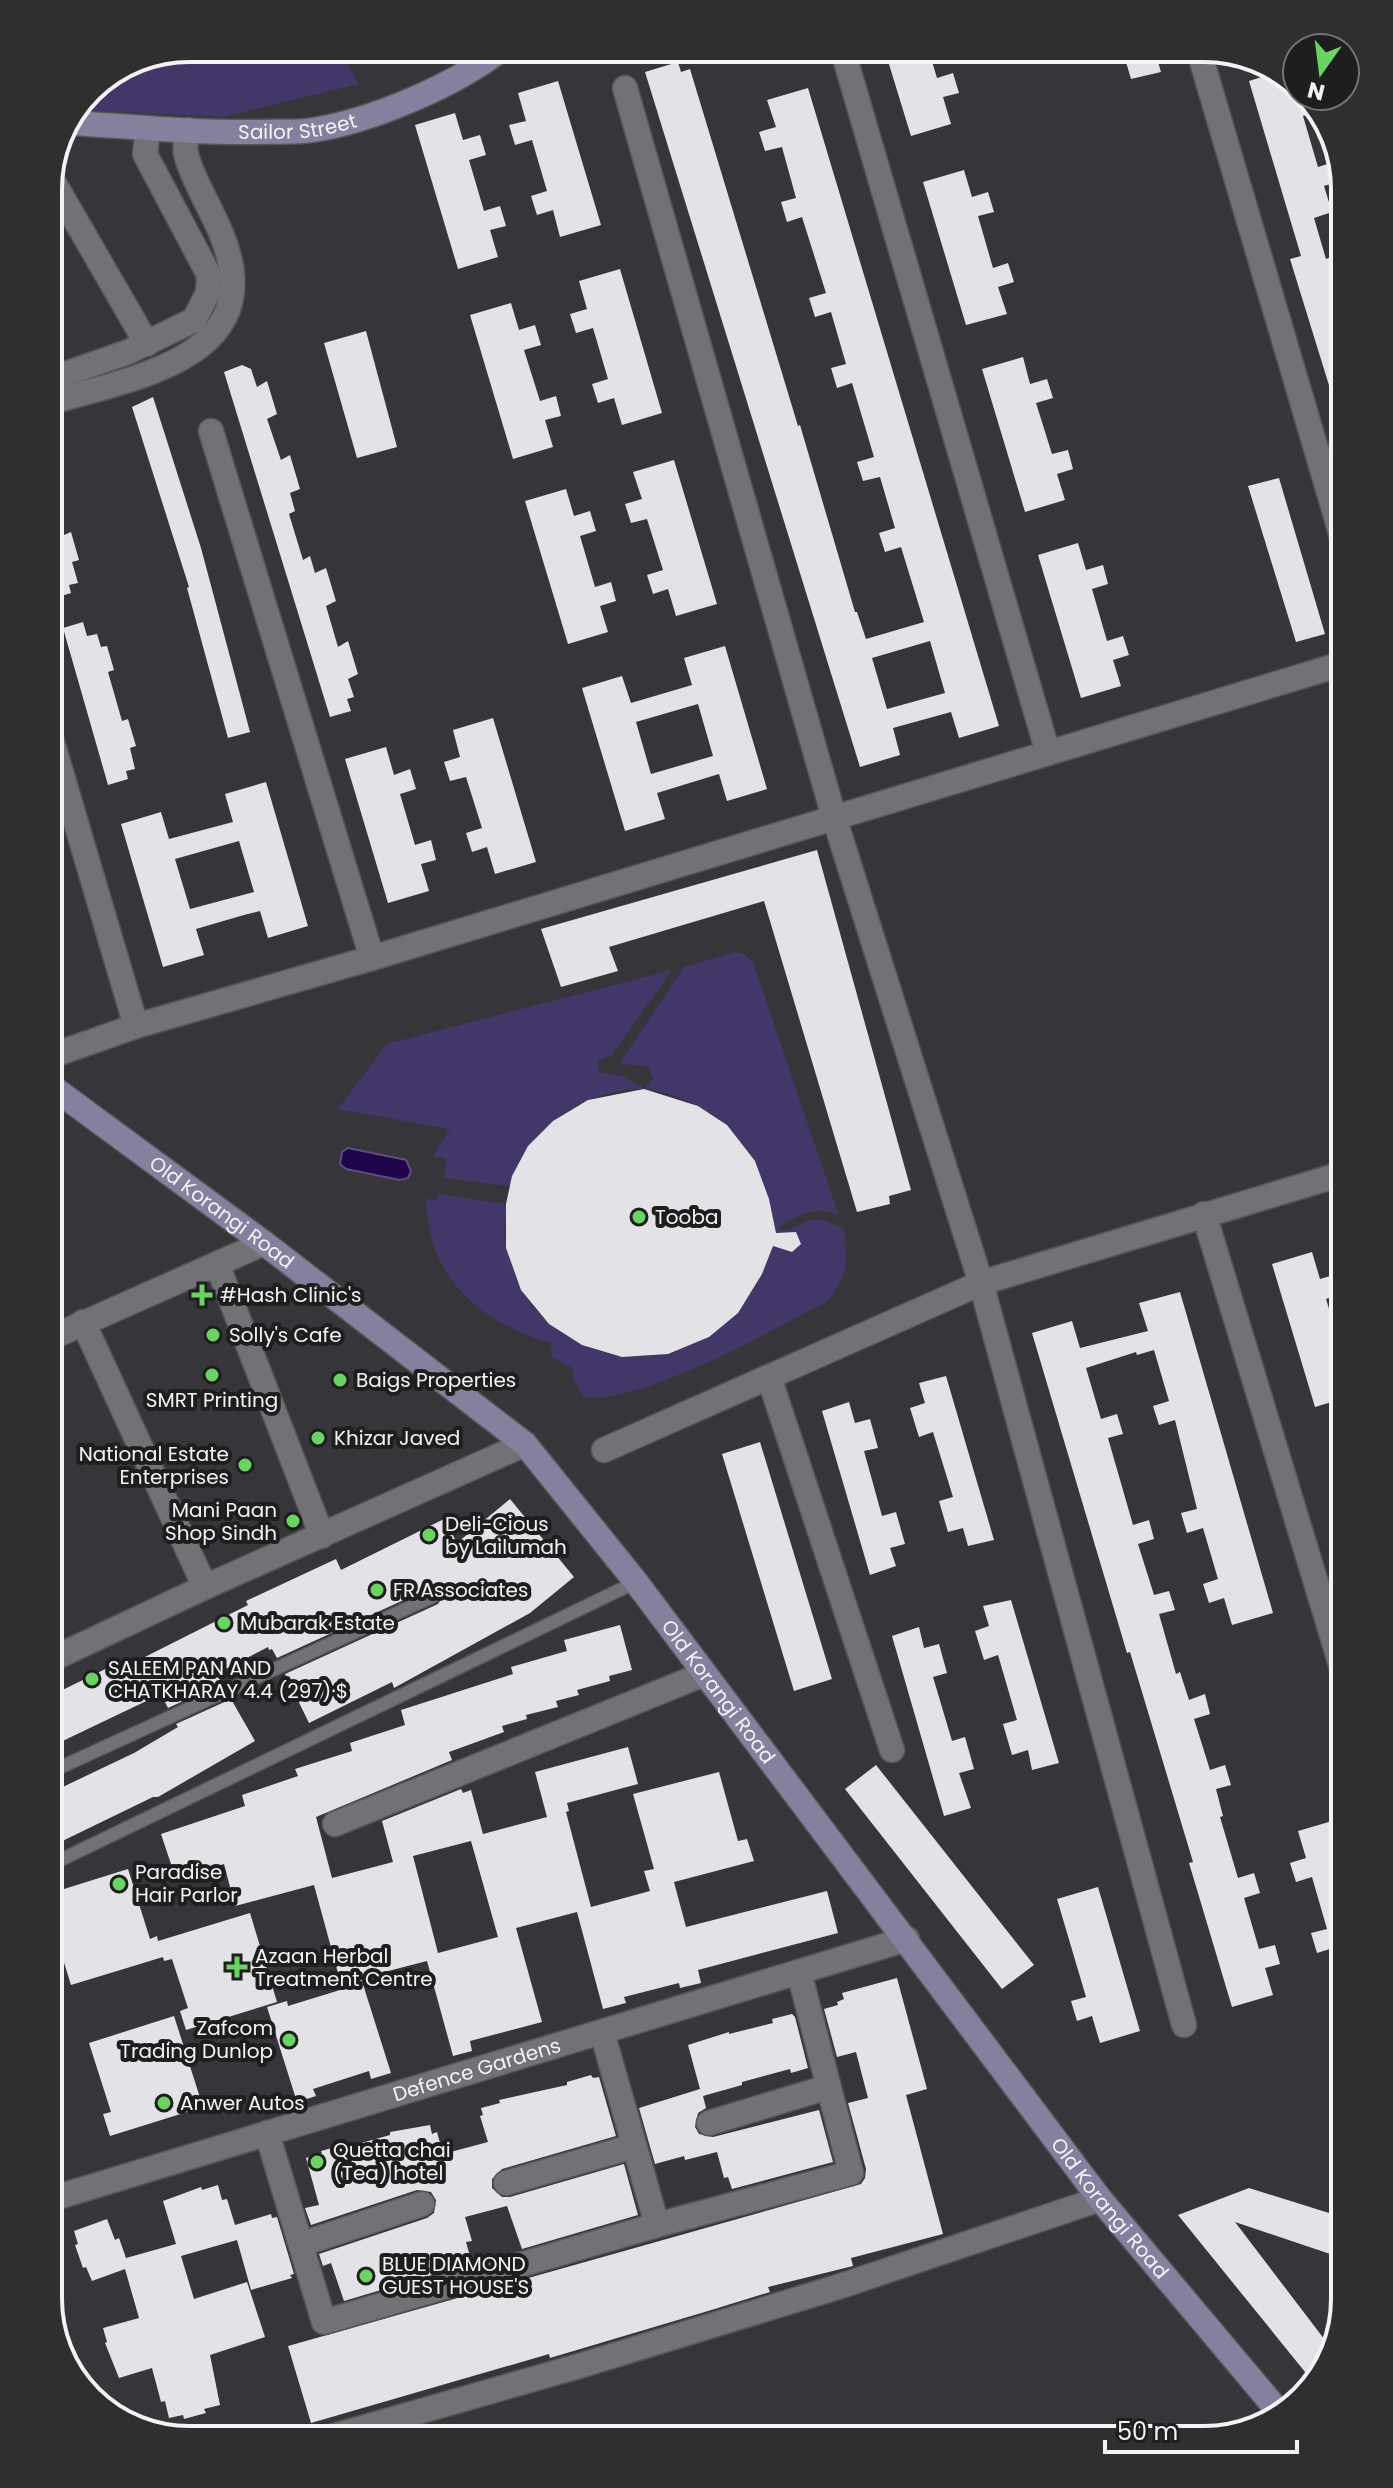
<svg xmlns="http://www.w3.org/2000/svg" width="1393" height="2488" viewBox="0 0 1393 2488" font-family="Poppins,sans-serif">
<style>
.grass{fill:#43376a}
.water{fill:#20054a;stroke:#5f4c7e;stroke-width:2}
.building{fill:#e2e2e7;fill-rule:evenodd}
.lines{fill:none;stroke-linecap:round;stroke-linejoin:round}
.lane-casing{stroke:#555558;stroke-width:15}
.street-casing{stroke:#555558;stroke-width:27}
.secondary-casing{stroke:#555558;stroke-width:27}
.lane{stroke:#727175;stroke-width:12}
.street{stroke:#727175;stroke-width:24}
.secondary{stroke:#867f9d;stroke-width:24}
.poi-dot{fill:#6bd363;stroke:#1e1e1f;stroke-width:3}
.labels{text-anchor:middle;stroke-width:8;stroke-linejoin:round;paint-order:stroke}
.street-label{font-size:20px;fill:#f3f3f6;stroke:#1e1e1f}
.poi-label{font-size:20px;fill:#f3f3f6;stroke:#1e1e1f;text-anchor:start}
.rim{fill:none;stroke:#f3f3f6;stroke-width:4}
</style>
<rect width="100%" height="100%" fill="#36363a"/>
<!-- grass -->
<g class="grass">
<polygon points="189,48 339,48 359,84 223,117 80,110 90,89 135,59"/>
<path d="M736,952L744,954L753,962L839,1216C817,1204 796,1215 777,1229L788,1231C813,1217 818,1216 844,1229C848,1257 848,1281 826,1302C770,1331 643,1404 583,1397L574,1380L572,1368L552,1357L551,1343C505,1330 461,1304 439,1259C430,1241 428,1218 425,1199L437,1200L438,1194L506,1204C506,1218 504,1233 506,1247C507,1254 511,1262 513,1270C538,1339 617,1375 685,1347C692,1344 702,1342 708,1337C718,1330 727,1315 735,1305C750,1288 765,1272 771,1250C780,1223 769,1199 756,1176C747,1160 738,1136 725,1124C707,1108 666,1089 642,1089C585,1089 524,1130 510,1186L444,1178L447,1159L433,1156L450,1129L338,1109L387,1044L672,970L612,1055L598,1061L599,1072L624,1077L644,1089L653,1079L648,1066L619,1064L684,967Z"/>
</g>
<!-- water -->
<polygon class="water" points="348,1148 406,1160 411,1171 408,1178 400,1180 346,1169 340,1164 342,1152"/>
<!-- building -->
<g class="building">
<polygon points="884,48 928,48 937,78 953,73 959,93 943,97 951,124 911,136"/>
<polygon points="1122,48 1154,48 1161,72 1131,79"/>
<path d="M678,62L681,72L690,69L798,426L800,425L855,612H857L866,639L924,622L901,547L885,552L879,533L895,528L880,477L863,481L857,462L874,457L852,383L837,388L831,368L846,364L831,312L815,317L809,298L826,293L802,217L787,222L781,202L796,198L782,147L765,151L759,132L776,127L767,100L808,88L999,726L959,738L951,712L893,728L900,755L860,767L645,72ZM930,641L945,693L887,709L872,658Z"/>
<polygon points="1278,72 1290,77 1297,96 1304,96 1316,111 1303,116 1318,167 1334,162 1340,181 1324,186 1332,212 1314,218 1326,259 1336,255 1345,285 1345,421 1340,421 1290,259 1301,256 1249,81"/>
<polygon points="558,81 601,225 560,237 553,210 537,215 531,196 547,191 532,140 515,145 509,125 526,121 518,93"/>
<polygon points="455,113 463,140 480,135 486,155 469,160 484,211 500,206 506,226 490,230 498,257 458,269 415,125"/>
<polygon points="964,170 972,197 988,192 994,212 978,216 993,268 1008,263 1014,282 998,287 1007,314 966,325 923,182"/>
<polygon points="620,269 662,413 622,425 614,398 598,403 592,384 608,379 593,328 576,333 570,314 587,309 579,281"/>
<polygon points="511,303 519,330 535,325 541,345 524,350 540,401 556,396 561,416 545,420 553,447 513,459 470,315"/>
<polygon points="366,331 397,447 357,458 324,343"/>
<polygon points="1023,357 1030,384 1047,379 1053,398 1036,403 1052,454 1068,450 1073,469 1057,474 1065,500 1025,512 982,369"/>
<polygon points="242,365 251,369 257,387 267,381 277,414 267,419 281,460 290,455 300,489 290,493 295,511 289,514 303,560 310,556 315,573 326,568 336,601 326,606 338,647 348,641 358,674 348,679 354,697 347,699 351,711 330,717 224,372"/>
<polygon points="153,397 201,548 250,732 228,738 187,588 189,587 132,407"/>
<polygon points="674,460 717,604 676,616 668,589 653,594 647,575 663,570 647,519 631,523 625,504 642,499 633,472"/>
<polygon points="1279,478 1325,634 1296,642 1248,486"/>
<polygon points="566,489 574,516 590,511 596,531 580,536 595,587 611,582 616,601 600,606 608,632 568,644 525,501"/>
<polygon points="48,499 54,499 64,535 71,532 79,560 72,562 78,583 69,585 71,593 48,600"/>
<polygon points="1078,543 1086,570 1103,565 1108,584 1092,589 1107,641 1123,636 1129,655 1113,660 1121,686 1081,698 1038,555"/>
<polygon points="83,622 87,636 97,634 101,647 107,646 114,670 108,672 122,721 128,719 136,746 130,748 135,769 126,771 128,779 108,785 63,628"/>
<path d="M725,646L767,789L727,801L719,774L657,793L665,819L625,831L582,688L622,676L631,703L692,685L684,658ZM698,704L713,756L651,774L636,722Z"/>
<polygon points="493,718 536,862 495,874 487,847 472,852 466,833 482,828 466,777 450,781 444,762 460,757 453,730"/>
<polygon points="386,747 394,775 410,769 416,789 400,794 415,845 431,840 436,860 421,864 429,891 388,903 345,759"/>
<path d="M266,782L308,926L268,938L260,911L244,915L196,929L204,955L163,967L121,824L161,812L169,839L233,822L225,794ZM239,841L254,892L190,909L175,859Z"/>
<polygon points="817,850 911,1190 889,1196 890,1204 857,1212 764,901 609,947 618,971 561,987 541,929"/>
<polygon points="644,1089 698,1106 727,1125 755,1161 769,1199 776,1233 796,1232 801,1244 792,1252 773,1246 762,1274 738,1313 709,1337 668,1354 622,1357 582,1345 549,1324 521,1290 506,1248 506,1204 512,1176 528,1146 553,1121 588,1100"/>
<polygon points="1312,1252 1320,1279 1337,1274 1342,1294 1326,1299 1345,1360 1345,1398 1315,1407 1272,1264"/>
<polygon points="1180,1292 1273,1613 1232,1625 1224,1598 1209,1603 1203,1584 1218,1579 1203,1528 1187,1533 1181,1513 1197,1509 1175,1420 1159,1425 1153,1406 1169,1401 1154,1350 1137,1355 1136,1352 1086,1368 1101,1419 1117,1414 1123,1434 1108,1438 1133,1525 1149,1520 1154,1539 1138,1544 1154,1595 1169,1591 1175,1610 1159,1614 1176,1674 1180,1672 1189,1700 1205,1694 1210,1714 1194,1719 1210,1770 1225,1765 1231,1785 1216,1789 1223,1816 1220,1817 1238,1878 1254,1873 1260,1893 1244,1898 1259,1949 1275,1945 1280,1964 1265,1968 1273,1995 1232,2007 1189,1863 1193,1862 1130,1652 1127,1653 1032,1333 1072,1321 1080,1348 1148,1331 1139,1303"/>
<polygon points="946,1376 994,1540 968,1546 963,1528 948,1532 939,1501 953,1497 933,1432 919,1437 910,1408 925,1403 919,1383"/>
<polygon points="849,1402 855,1423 870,1419 878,1448 864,1451 882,1516 896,1512 905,1544 890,1548 896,1566 870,1575 822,1411"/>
<polygon points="760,1442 832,1679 794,1691 722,1454"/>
<polygon points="510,1499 574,1577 530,1613 394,1688 392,1682 309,1723 285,1674 438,1604 443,1596 439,1588 430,1588 277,1658 272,1649 269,1650 268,1647 216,1674 222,1683 168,1708 161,1694 48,1748 48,1697 124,1660 127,1666 248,1605 246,1601 336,1559 341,1570 444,1519 457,1543"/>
<polygon points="1011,1600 1059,1763 1032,1770 1028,1750 1012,1755 1003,1724 1017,1720 998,1655 984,1660 975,1631 989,1626 983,1606"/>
<path d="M620,1625L632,1670L609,1676L610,1681L577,1690L579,1695L556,1701L558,1707L526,1715L527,1719L502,1726L504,1732L449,1752L452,1760L316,1817L332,1878L393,1862L382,1821L461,1789L463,1793L471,1790L483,1834L547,1817L535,1772L628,1747L638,1784L567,1803L569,1811L566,1812L591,1907L650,1891L644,1871L654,1869L633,1794L719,1772L738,1841L747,1839L754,1861L674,1882L686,1927L827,1891L838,1933L698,1970L701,1983L680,1988L679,1983L624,1997L626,2003L603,2009L577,1912L516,1928L542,2022L470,2041L472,2051L453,2056L427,1961L361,1978L391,2073L371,2079L369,2071L313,2089L316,2096L297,2102L267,2007L287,2001L288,2006L340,1990L338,1984H341L314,1885L235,1906L224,1864L176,1879L161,1834L245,1806L242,1795L298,1776L295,1769L352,1751L350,1743L405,1725L401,1710L513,1674L511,1667L567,1651L564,1640ZM471,1841L498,1937L438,1953L413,1856Z"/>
<polygon points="919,1627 924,1648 939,1644 947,1673 933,1677 952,1741 965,1737 974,1769 959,1773 971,1808 944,1816 892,1636"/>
<polygon points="231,1699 255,1741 158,1797 153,1797 48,1848 48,1794 134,1753 178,1727 176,1724"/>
<polygon points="876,1765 1034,1965 1002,1989 845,1789"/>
<polygon points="1339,1819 1345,1840 1345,1970 1339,1970 1333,1948 1317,1953 1311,1933 1327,1929 1312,1877 1296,1882 1290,1863 1306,1858 1298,1831"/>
<polygon points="128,1869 150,1939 157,1936 158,1941 250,1913 277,2002 186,2030 180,2011 188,2008 172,1959 164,1961 163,1957 71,1985 48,1911 48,1894"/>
<polygon points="1098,1887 1140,2031 1100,2043 1092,2016 1077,2021 1071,2001 1086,1997 1057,1899"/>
<polygon points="897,1978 927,2089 906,2095 943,2234 851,2258 853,2266 768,2287 770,2292 708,2311 550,2358 549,2354 311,2423 288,2346 861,2184 865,2178 866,2169 848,2103 868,2098 856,2052 837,2057 824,2009 838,2005 837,2002 844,1999 842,1993"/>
<polygon points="792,2014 795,2017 808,2068 791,2073 790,2069 742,2082 742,2085 703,2096 706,2108 698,2113 695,2127 699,2134 713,2137 819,2110 833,2162 732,2189 728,2177 724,2178 717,2152 685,2160 684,2156 655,2164 639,2108 700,2089 688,2045 729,2032 729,2034 773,2023 772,2019"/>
<polygon points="174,2016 203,2107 110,2136 103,2114 111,2112 89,2043"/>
<polygon points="591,2075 593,2078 599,2077 616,2136 502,2169 492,2179 492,2188 502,2197 510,2197 624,2164 638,2215 522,2249 507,2206 465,2217 472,2241 466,2242 472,2263 344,2301 331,2263 323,2266 319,2254 427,2218 434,2213 436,2200 431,2192 417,2190 311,2225 305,2208 319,2205 306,2158 322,2153 321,2151 346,2144 347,2147 390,2135 390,2132 430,2125 432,2134 437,2132 443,2154 488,2142 480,2116 483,2115 481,2108 500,2103 499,2100 567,2085 567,2082"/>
<polygon points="218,2185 222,2200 227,2199 235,2225 271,2214 272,2218 277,2217 294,2274 290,2275 292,2278 251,2290 237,2240 181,2256 194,2299 247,2282 265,2337 210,2355 220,2405 204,2409 206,2413 184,2419 183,2415 169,2418 165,2401 161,2402 152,2368 119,2378 105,2343 107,2342 103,2328 139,2318 125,2269 92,2281 86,2267 83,2268 75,2245 78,2244 74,2231 107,2219 115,2240 119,2238 126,2258 176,2244 163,2201 201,2187 202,2190"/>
<polygon points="1249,2188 1345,2218 1345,2259 1235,2222 1331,2348 1321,2378 1314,2383 1178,2215"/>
</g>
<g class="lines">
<defs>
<g id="lane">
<polyline points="48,1773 434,1596"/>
<polyline points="48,1866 636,1582"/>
<polyline points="48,2237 56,2340"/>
</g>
<g id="street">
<polyline points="842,48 1048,753"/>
<polyline points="1198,48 1345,547"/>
<polyline points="625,88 834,817 981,1283 1345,1173"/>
<polyline points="50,176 147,344"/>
<polyline points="48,380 128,352 194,320 208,293 209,275 145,154 148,128"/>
<path d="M48,403C135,377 273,358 221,233C211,208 192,179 186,154C184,147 187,137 188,130"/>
<polyline points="211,431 372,958"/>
<polyline points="48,728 136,1026"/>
<polyline points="48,1057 136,1026 372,958 1345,663"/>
<polyline points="1204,1214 1345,1678"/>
<polyline points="217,1264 322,1536"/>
<polyline points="83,1322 205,1587"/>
<polyline points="48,1339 264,1243"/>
<polyline points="769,1377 892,1750"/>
<polyline points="604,1450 981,1283 1184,2025"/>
<polyline points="48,1661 205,1587 525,1444"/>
<polyline points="335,1824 704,1674"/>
<polyline points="602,2032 657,2225"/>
<polyline points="709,2123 828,2087"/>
<polyline points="267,2133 324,2322 657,2225 851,2173 799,1972"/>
<polyline points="506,2183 634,2146"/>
<path id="s1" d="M48,2200L907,1939"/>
<polyline points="302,2244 422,2204"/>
<polyline points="320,2440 579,2366 841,2286 1100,2199"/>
</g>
<g id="secondary">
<path id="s2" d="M74,123C135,127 197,133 258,132C276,131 295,133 313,130C372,121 456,85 503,48"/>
<path id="s3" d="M48,1084L264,1243L525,1444L636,1582L1100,2199L1279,2412"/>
</g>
</defs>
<!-- lane casing -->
<use href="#lane" class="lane-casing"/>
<!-- street casing -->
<use href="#street" class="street-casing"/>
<!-- secondary casing -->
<use href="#secondary" class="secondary-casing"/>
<!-- lane -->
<use href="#lane" class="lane"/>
<!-- street -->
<use href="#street" class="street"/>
<!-- secondary -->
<use href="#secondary" class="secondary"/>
</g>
<!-- markers -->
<g class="poi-dot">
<circle cx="639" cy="1217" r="8"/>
<path d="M198 1283h8v8h8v8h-8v8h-8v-8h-8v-8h8z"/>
<circle cx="213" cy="1335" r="8"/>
<circle cx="212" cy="1375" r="8"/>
<circle cx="340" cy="1380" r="8"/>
<circle cx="318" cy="1438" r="8"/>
<circle cx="245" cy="1465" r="8"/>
<circle cx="293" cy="1521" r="8"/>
<circle cx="429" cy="1535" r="8"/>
<circle cx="377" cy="1590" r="8"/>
<circle cx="224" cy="1623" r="8"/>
<circle cx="92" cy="1679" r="8"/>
<circle cx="119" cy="1884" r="8"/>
<path d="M233 1955h8v8h8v8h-8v8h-8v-8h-8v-8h8z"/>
<circle cx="289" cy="2040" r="8"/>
<circle cx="164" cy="2103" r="8"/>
<circle cx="317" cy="2162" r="8"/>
<circle cx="366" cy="2276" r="8"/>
</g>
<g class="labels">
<!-- street labels -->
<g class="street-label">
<text dy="7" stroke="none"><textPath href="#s2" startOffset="224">Sailor Street</textPath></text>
<text dy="7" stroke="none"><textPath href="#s3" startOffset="216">Old Korangi Road</textPath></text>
<text dy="7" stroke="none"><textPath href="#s3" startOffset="912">Old Korangi Road</textPath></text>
<text dy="7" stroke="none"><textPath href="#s1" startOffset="448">Defence Gardens</textPath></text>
<text dy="7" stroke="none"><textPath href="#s3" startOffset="1560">Old Korangi Road</textPath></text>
</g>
<!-- poi labels -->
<g class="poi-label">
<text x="655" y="1224">Tooba</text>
<text x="220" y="1302">#Hash Clinic's</text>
<text x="229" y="1342">Solly's Cafe</text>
<text x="356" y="1387">Baigs Properties</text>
<text x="212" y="1407" text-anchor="middle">SMRT Printing</text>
<text x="334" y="1445">Khizar Javed</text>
<text x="229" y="1461" text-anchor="end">National Estate<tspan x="229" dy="23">Enterprises</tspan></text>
<text x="277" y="1517" text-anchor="end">Mani Paan<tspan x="277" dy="23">Shop Sindh</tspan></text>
<text x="445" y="1531">Deli-Cious<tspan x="445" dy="23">by Lailumah</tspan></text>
<text x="393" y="1597">FR Associates</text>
<text x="240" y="1630">Mubarak Estate</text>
<text x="108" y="1675">SALEEM PAN AND<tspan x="108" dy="23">CHATKHARAY 4.4 (297)·$</tspan></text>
<text x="135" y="1879">Paradise<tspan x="135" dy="23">Hair Parlor</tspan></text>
<text x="255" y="1963">Azaan Herbal<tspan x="255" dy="23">Treatment Centre</tspan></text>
<text x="273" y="2035" text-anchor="end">Zafcom<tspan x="273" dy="23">Trading Dunlop</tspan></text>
<text x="180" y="2110">Anwer Autos</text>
<text x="333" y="2157">Quetta chai<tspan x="333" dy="23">(Tea) hotel</tspan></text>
<text x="382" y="2271">BLUE DIAMOND<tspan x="382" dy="23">GUEST HOUSE'S</tspan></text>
</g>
</g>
<!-- crop -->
<path d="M0 0H1393V2488H0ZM189 62H1204A127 127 0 0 1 1331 189V2299A127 127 0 0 1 1204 2426H189A127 127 0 0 1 62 2299V189A127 127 0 0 1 189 62Z" fill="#2f2f30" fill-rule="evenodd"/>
<path class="rim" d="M189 62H1204A127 127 0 0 1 1331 189V2299A127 127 0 0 1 1204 2426H189A127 127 0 0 1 62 2299V189A127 127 0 0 1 189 62Z"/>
<!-- north arrow -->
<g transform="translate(1321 72) rotate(194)"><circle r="38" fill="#1e1e1f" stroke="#737375" stroke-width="2"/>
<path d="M0-6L14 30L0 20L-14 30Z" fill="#6bd363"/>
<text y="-12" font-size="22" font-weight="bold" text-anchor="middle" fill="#f3f3f6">N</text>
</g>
<!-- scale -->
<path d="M1105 2440v12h192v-12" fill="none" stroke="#f3f3f6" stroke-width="4"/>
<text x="1117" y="2440" font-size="24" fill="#f3f3f6" stroke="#1e1e1f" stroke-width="6" paint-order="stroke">50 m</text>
</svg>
